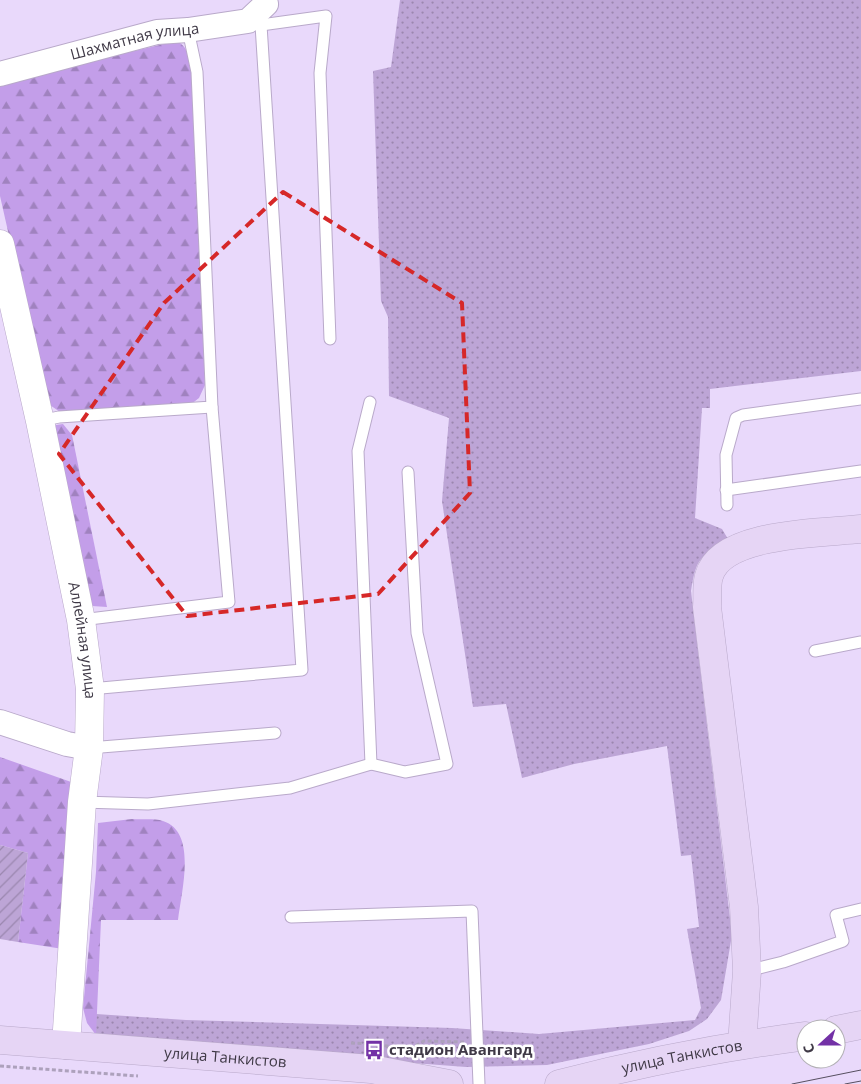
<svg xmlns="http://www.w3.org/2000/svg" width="861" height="1084" viewBox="0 0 861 1084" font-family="'Open Sans',sans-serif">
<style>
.grass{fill:url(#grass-dots)}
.forest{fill:url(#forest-firs)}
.garden{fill:url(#garden-furrows)}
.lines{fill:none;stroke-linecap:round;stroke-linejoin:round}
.service-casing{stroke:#b9a9ca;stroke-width:13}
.minor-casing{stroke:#b9a9ca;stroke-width:26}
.tertiary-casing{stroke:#b9a9ca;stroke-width:29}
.secondary-casing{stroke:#b9a9ca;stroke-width:29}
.path{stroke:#ada1bc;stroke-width:3;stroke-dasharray:4 2.5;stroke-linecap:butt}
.service{stroke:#fff;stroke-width:11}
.minor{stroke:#fff;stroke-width:24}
.tertiary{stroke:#fff;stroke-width:28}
.secondary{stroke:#e6d5f5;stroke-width:28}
.tram{stroke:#564f5f;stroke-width:1}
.marked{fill:none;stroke:#d62828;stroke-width:4;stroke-dasharray:10 6;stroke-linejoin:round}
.labels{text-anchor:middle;stroke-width:5;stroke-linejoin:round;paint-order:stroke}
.street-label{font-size:15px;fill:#3f3946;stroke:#fff}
.poi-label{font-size:15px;font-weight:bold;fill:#3f3946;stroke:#fff;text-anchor:start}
</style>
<defs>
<pattern id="grass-dots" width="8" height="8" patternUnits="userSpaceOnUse" patternTransform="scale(1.25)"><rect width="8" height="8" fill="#bda5d6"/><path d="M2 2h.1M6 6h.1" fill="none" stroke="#9b87af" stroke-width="1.8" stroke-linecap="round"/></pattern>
<pattern id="forest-firs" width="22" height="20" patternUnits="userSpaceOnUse" patternTransform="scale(1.25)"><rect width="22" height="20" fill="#c39ee9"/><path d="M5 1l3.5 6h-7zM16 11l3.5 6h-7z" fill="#a082bf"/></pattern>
<pattern id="garden-furrows" width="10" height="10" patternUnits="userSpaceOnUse" patternTransform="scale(1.25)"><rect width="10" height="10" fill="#bda5d6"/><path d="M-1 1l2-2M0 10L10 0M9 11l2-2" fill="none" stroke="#9b87af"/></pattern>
</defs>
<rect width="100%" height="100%" fill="#e9d9fb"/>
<!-- grass -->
<path class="grass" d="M400,0H861V371L710,389V408H702L695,518L722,529L728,539C700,560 697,554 691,591L732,935L721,1000L707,1019L689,1031L649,1044L547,1065L466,1067L106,1040L96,1035V1014L186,1020L452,1028L539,1034L695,1020L701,1008L687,929L699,927L691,855L681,856L667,746L574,764L522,778L506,704L473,707L442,501L449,418L389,396L388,317L381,301L373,71L391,67Z"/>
<!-- forest -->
<g class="forest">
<path d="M177,41C190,48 190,62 193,76L205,385L199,398L190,405L60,412L47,403L0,196V82Z"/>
<polygon points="63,424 72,435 107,607 92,606 52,436 56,425"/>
<polygon points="0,757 74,783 63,949 18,942 28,853 0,845"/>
<path d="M132,819C141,820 154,818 163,821C198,832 181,893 178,920H101L96,1035L87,1023L83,1008L96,872L98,823Z"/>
</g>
<!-- garden -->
<polygon class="garden" points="0,845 28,853 18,942 0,939"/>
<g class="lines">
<defs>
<g id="service">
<polyline points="261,25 326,16 320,73 330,339"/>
<polyline points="40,421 59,417 212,407 197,72 188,30"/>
<polyline points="726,490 861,471"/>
<polyline points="727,505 726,455 736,418 743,415 861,399"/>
<polyline points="81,620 229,602 212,407"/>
<polyline points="815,651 861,642"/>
<polyline points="90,689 302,670 261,25 248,21"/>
<polyline points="89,748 275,733"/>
<polyline points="371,764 405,772 447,764 417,633 408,472"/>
<polyline points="82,802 148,804 290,788 371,764 358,451 370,402"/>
<polyline points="291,917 472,911 479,1084"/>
<polyline points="747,971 783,962 843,941 836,915 861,909"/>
</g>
<g id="minor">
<path id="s1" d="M0,74L157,32L188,30L248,21L266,4L265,0"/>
<polyline points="0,722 67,744 89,748"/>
</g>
<g id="tertiary">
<path id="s2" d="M0,244L40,421L81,620L90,689L89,748L82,802L66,1045"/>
</g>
<g id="secondary">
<polyline points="836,1030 861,1025"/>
<path id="s3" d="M0,1040L371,1069L449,1084"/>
<path d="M742,1045L747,971L744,907L707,607C708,598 706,585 709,576C721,532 823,533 861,529"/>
<path id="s4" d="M559,1084C640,1063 722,1047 806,1036"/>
</g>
</defs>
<!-- service casing -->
<use href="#service" class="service-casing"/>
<!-- minor casing -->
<use href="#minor" class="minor-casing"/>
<!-- tertiary casing -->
<use href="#tertiary" class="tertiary-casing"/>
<!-- secondary casing -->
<use href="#secondary" class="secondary-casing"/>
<!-- path -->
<g class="path">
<polyline points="351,1043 372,1044"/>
<polyline points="378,1045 410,1049 424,1041 464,1042"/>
<polyline points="0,1066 138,1076"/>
</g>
<!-- service -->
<use href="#service" class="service"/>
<!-- minor -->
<use href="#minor" class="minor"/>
<!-- tertiary -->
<use href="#tertiary" class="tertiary"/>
<!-- secondary -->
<use href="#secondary" class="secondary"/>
<!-- tram -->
<g class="tram">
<polyline points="792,1084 861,1070"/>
<polyline points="845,1084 861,1081"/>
</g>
</g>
<!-- marked area -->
<path class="marked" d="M283,192L462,303L470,493L378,594L187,616L59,454L164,303Z"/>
<!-- icons -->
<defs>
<symbol id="bus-bare" viewBox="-9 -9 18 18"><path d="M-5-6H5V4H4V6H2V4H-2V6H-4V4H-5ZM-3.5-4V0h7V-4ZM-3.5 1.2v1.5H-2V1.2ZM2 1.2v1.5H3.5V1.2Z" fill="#7331a6" stroke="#fff" stroke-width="2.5" paint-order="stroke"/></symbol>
</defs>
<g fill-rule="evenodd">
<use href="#bus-bare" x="360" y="1036" width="28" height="28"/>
</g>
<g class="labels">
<!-- street labels -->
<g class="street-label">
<text dy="5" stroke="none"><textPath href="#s1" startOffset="139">Шахматная улица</textPath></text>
<text dy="5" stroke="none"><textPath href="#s2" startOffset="405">Аллейная улица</textPath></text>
<text dy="5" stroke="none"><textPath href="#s3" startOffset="226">улица Танкистов</textPath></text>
<text dy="5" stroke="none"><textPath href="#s4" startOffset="126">улица Танкистов</textPath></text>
</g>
<!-- poi labels -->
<g class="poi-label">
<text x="389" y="1055">стадион Авангард</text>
</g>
</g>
<!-- north arrow -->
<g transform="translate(821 1044) rotate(249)"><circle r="24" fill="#ffffff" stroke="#b2b0b5"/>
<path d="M0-4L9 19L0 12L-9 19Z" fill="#7331a6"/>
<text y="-8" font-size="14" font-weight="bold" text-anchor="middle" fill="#3f3946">С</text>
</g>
</svg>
